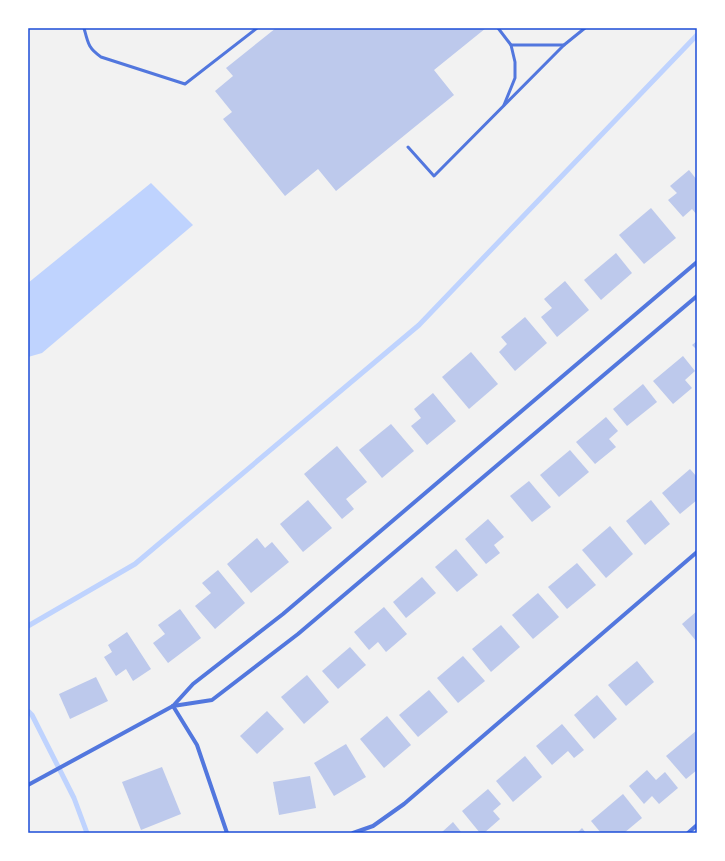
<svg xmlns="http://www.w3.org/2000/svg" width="725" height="861" viewBox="0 0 725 861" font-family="Poppins,sans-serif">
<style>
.water{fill:#bfd3fe}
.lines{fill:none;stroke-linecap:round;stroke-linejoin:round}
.stream{stroke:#bfd3fe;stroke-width:5}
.building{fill:#bdc9ec}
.service{stroke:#5277de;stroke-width:3}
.minor{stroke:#5277de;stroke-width:4}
.neatline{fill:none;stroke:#1d4ed8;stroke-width:1.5}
</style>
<rect width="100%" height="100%" fill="#f2f2f2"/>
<!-- water -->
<polygon class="water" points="151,183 193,225 42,353 28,357 28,283"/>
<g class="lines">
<!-- stream -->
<g class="stream">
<polyline points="28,626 135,564 419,325 697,35"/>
<polyline points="28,711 32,715 74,798 87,833"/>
</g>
</g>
<!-- building -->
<g class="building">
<polygon points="276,28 486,28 434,70 454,95 336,191 318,169 285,196 223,119 232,112 215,91 233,76 226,68"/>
<polygon points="689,170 697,180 697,215 692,209 683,217 668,200 677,193 670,186"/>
<polygon points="651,208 676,238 644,264 619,235"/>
<polygon points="616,253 632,273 601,300 584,280"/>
<polygon points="565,281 589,310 557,337 541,317 552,308 544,299"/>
<polygon points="525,317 547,343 515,371 499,352 507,344 501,337"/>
<polygon points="697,341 697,350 692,345"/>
<polygon points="471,352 498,384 469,409 442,377"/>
<polygon points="683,356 695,371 685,380 692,388 673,404 653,381"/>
<polygon points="643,384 657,402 627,426 613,409"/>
<polygon points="433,393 456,421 427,445 411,426 421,418 414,409"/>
<polygon points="606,417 618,431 609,439 616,447 595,464 576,442"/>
<polygon points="391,424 414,451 382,478 359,450"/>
<polygon points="337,446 367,482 346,499 354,509 342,519 304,474"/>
<polygon points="570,450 589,472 559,497 540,475"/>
<polygon points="690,469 697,477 697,500 680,514 662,493"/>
<polygon points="529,481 551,507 532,522 510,496"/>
<polygon points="308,500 332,528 303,552 280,524"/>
<polygon points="651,500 670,524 645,545 626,521"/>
<polygon points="488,519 504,537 494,545 500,553 486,564 465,539"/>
<polygon points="610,526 633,554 606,578 582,550"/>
<polygon points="257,538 265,548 272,542 289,562 251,593 227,564"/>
<polygon points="456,549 478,575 457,592 435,567"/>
<polygon points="577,563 596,585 567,609 548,587"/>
<polygon points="218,570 245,603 215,629 195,606 211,593 202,583"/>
<polygon points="422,577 436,593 406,618 393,602"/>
<polygon points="538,593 559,617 533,639 512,615"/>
<polygon points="384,607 407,634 386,652 378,642 369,650 354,632"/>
<polygon points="180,609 201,638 168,663 153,643 165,634 158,625"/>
<polygon points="697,611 697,642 682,624"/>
<polygon points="501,625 520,647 491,672 472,649"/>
<polygon points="127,632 151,669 133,681 126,669 116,676 104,657 112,652 108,645"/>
<polygon points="350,647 366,665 338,689 322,671"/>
<polygon points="463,656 485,681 458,703 437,678"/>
<polygon points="637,661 654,682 626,706 608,685"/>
<polygon points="307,675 329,702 304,724 281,697"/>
<polygon points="96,677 108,701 70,719 59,694"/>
<polygon points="429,690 448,712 418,737 399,715"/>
<polygon points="597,695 617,719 594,739 574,715"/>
<polygon points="267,711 284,729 257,754 240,736"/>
<polygon points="387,716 411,745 384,768 360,739"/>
<polygon points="562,724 584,750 574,758 568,751 552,765 536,746"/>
<polygon points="696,731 697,732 697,770 686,779 666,756"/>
<polygon points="346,744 366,777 334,796 314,763"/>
<polygon points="525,756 542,777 513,802 496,781"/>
<polygon points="162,767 181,814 141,830 122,782"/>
<polygon points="647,770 656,780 665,772 678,788 659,804 652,796 644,804 629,786"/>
<polygon points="310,776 316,808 279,815 273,782"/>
<polygon points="488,789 501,804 493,811 500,819 484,833 480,833 462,811"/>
<polygon points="623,794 642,818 624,833 601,833 591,821"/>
<polygon points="453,822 462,833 441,833"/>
<polygon points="582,828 586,833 577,833"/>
</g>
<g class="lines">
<!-- service -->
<g class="service">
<path d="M84,28C88,43 88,48 101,57L185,84L257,28"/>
<polyline points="498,28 511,45 564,45"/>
<polyline points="504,105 515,78 515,62 511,45"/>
<polyline points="408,147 434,176 564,45 585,28"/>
</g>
<!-- minor -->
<g class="minor">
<polyline points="173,706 212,700 298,634 697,296"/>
<polyline points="173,706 197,745 227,833"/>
<polyline points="28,785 173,706 193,684 283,614 697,262"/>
<polyline points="353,833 373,826 404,804 697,552"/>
<polyline points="688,833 697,825"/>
</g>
</g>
<!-- border -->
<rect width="725" height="861" fill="none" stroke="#ffffff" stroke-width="58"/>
<rect x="29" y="29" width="667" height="803" class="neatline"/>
</svg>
